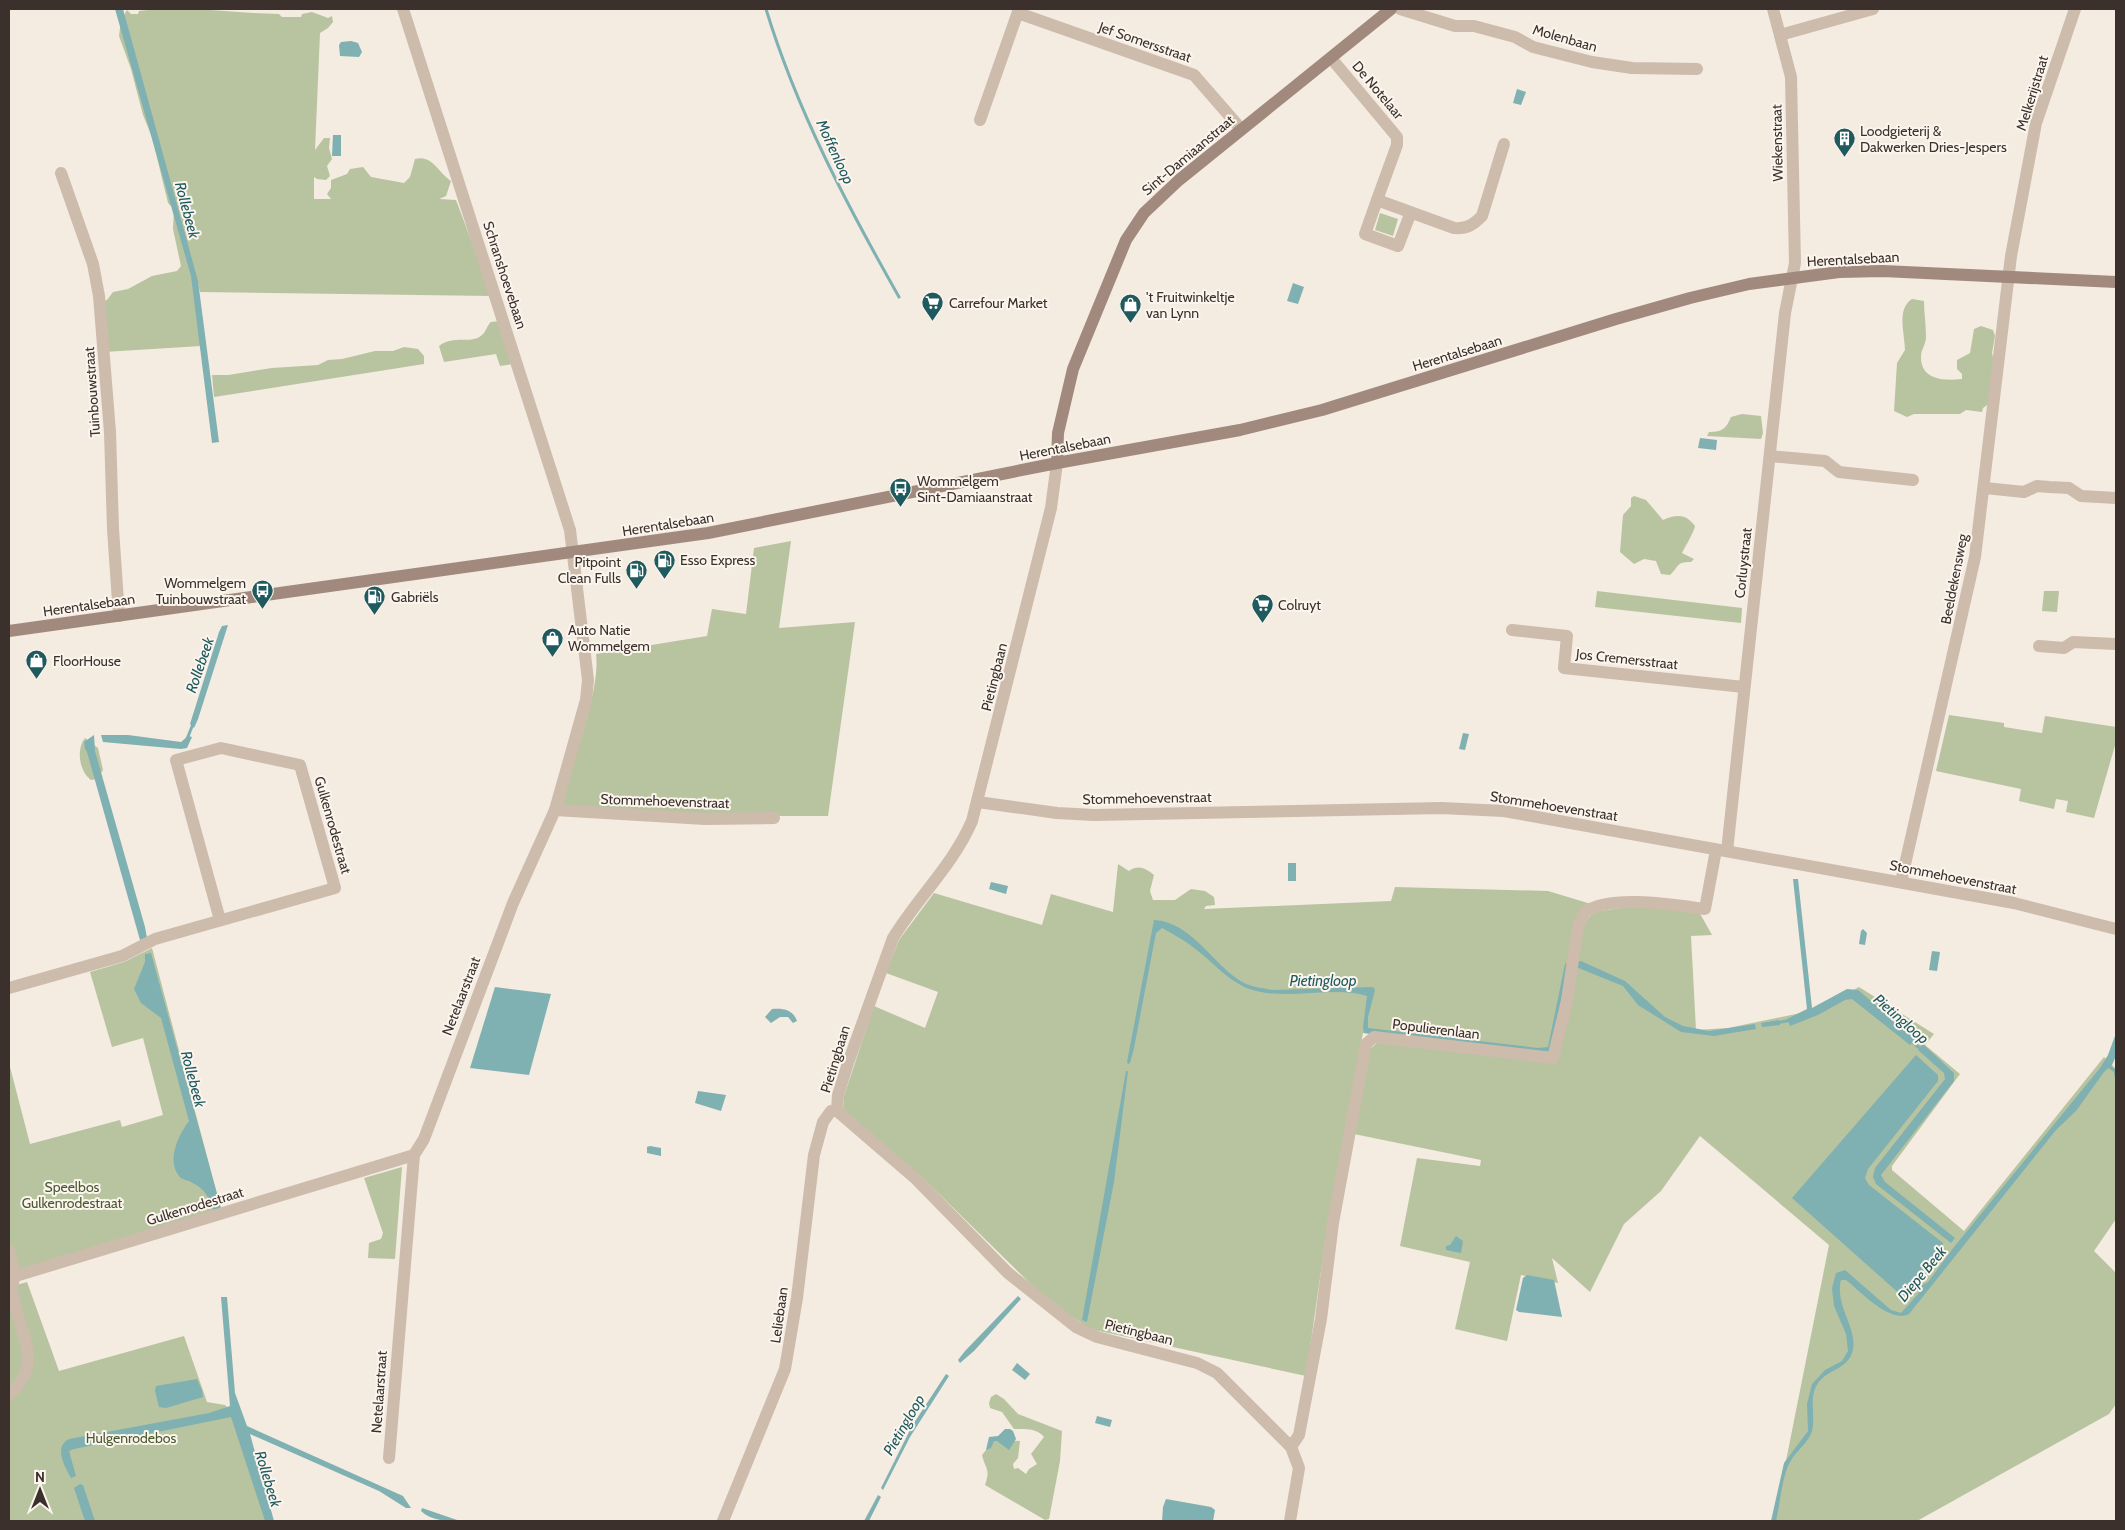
<svg xmlns="http://www.w3.org/2000/svg" width="2125" height="1530" viewBox="0 0 2125 1530" font-family="Cabin,sans-serif">
<style>
.green{fill:#b8c4a0}
.water{fill:#7fb0b2}
.lines{fill:none;stroke-linecap:round;stroke-linejoin:round}
.stream{stroke:#7fb0b2;stroke-width:3}
.street{stroke:#cdbbac;stroke-width:12}
.secondary{stroke:#a18a7d;stroke-width:12}
.labels{text-anchor:middle;stroke-width:4;stroke-linejoin:round;paint-order:stroke}
.street-label{font-size:14px;fill:#3b302b;stroke:#fbf5ee}
.poi-label{font-size:14px;fill:#3b302b;stroke:#fbf5ee;text-anchor:start}
.park-label{font-size:14px;fill:#4a5a2e;stroke:#fbf5ee}
.water-label{font-size:15px;font-style:italic;fill:#1f5a5e;stroke:#fbf5ee}
</style>
<rect width="100%" height="100%" fill="#f4ebe1"/>
<!-- green -->
<g class="green">
<path d="M157,9H196L253,13L279,14L282,17H301L302,14L312,12L328,18L332,16L333,22L328,28L320,33L315,150L324,138H330L329,148L332,159L327,166L330,176L326,180L317,179L314,177V199H331L327,194L331,188V180L347,174L350,169L363,167L371,177L404,183L410,177L415,159C432,154 438,172 451,181L446,196L439,199L456,200L492,296L200,292L198,283L193,281L201,346L104,352L100,302L107,300L113,292L128,289L152,276L177,271L181,266L173,229L174,209L168,203L152,137L143,115L131,69L119,36L121,21L127,10L131,14H138L139,11Z"/>
<polygon points="1380,213 1398,219 1393,236 1375,230"/>
<path d="M1912,299L1924,301C1924,313 1926,325 1926,337C1926,344 1921,350 1921,356C1920,380 1944,381 1962,379V374L1957,369V360L1970,353L1974,329L1981,326L1993,330L1995,336L1992,353L1994,361L1990,403L1983,408L1982,412L1966,410L1960,414H1914L1907,417L1894,411L1897,363L1905,350C1905,334 1896,309 1912,299Z"/>
<path d="M499,321L513,364L500,366L496,354L444,362L439,346C454,334 471,345 482,335C486,332 487,325 491,322Z"/>
<polygon points="404,347 418,349 424,356 424,364 214,397 212,375 228,375 272,368 318,365 328,360 342,359 375,351 393,351"/>
<path d="M1742,414L1761,416L1763,433L1761,439L1707,436L1709,432C1722,432 1726,429 1731,417Z"/>
<path d="M1634,496L1646,500L1663,520C1677,514 1686,514 1695,526C1694,532 1685,547 1682,553L1694,559L1691,562C1675,562 1680,566 1670,575L1661,574L1656,561L1644,559L1634,564L1620,552L1623,515L1631,506V498Z"/>
<path d="M791,541L779,628L855,622L828,816H709L563,807L561,800C572,764 601,689 596,654L707,636L712,609L746,614L754,548Z"/>
<polygon points="1597,591 1742,608 1741,623 1595,607"/>
<polygon points="2044,591 2059,591 2057,612 2042,611"/>
<polygon points="1949,715 2004,723 2004,727 2042,733 2045,716 2116,727 2116,742 2094,818 2066,812 2068,801 2056,799 2054,809 2019,801 2021,789 1936,771"/>
<path d="M85,738L98,748L103,770L97,779L91,780C79,771 76,749 85,738Z"/>
<path d="M1118,864L1129,871C1139,864 1146,869 1154,875L1150,891L1153,900H1175L1191,889L1205,891L1214,897L1215,905L1206,906L1204,909L1391,901L1395,887L1548,891L1591,904L1580,912L1550,1054L1363,1033L1327,1229L1306,1376L1090,1329L1045,1298L927,1182L843,1111L844,1096L874,1006L925,1028L938,992L886,973L899,940L934,893L1042,925L1051,894L1113,912Z"/>
<polygon points="1635,906 1698,910 1712,935 1691,936 1696,1030 1728,1028 1815,1010 1859,987 1934,1034 1925,1045 1960,1074 1892,1166 1892,1170 1964,1231 2104,1057 2116,1069 2116,1219 2094,1251 2116,1273 2116,1404 2109,1414 1917,1521 1774,1521 1829,1245 1700,1136 1661,1191 1624,1224 1590,1292 1552,1258 1558,1283 1521,1275 1507,1341 1455,1329 1470,1262 1400,1246 1417,1158 1480,1166 1481,1160 1354,1134 1369,1050 1377,1043 1547,1061 1580,930 1593,912"/>
<polygon points="152,948 220,1206 218,1214 15,1276 9,1254 9,1063 30,1144 120,1120 122,1127 163,1115 143,1038 112,1047 90,972 124,962"/>
<polygon points="402,1167 395,1259 368,1258 369,1243 381,1239 383,1233 364,1178"/>
<polygon points="27,1282 59,1371 184,1336 207,1402 225,1405 233,1413 269,1521 9,1521 9,1287"/>
<path d="M996,1394L1004,1399L1018,1414L1062,1431L1060,1461L1049,1519L1045,1520L985,1485C991,1468 985,1469 982,1455L994,1440L1020,1441L1018,1458L1013,1464L1014,1469L1018,1468L1026,1474L1029,1469L1037,1464L1031,1454L1044,1437C1037,1428 1025,1429 1014,1429L1002,1412L990,1408L989,1403L991,1397Z"/>
</g>
<!-- water -->
<g class="water">
<polygon points="115,9 123,9 198,281 219,442 212,443 191,276"/>
<polygon points="351,41 358,43 362,52 359,57 340,56 339,45 341,42"/>
<polygon points="1517,89 1526,92 1521,105 1513,103"/>
<polygon points="333,135 341,135 341,156 332,156"/>
<polygon points="1293,283 1304,287 1298,304 1287,301"/>
<polygon points="1700,438 1717,440 1716,450 1698,448"/>
<polygon points="228,625 198,719 194,728 190,724 219,632 222,626"/>
<polygon points="1463,733 1469,734 1465,750 1459,749"/>
<polygon points="94,735 95,751 145,927 147,938 140,940 87,752 85,749 84,742"/>
<polygon points="101,735 128,735 181,742 188,736 192,737 187,748 181,749 103,742"/>
<rect x="1288" y="863" width="8" height="18"/>
<polygon points="1793,879 1798,879 1812,1008 1847,989 1858,990 1916,1039 1910,1045 1852,999 1845,1000 1818,1015 1790,1026 1787,1019 1807,1009"/>
<polygon points="991,882 1008,886 1006,894 989,889"/>
<path d="M1154,920C1192,922 1212,964 1242,982C1251,987 1263,988 1272,990L1373,987L1375,990L1368,1017V1028L1538,1048L1548,1047L1565,964L1568,962L1552,1050L1547,1052L1364,1033L1363,1027L1367,996C1334,985 1290,1001 1253,990C1231,984 1216,965 1198,951C1187,942 1175,935 1162,928L1156,933L1134,1048L1130,1063L1128,1064L1127,1062Z"/>
<polygon points="1863,929 1867,933 1865,945 1859,944 1861,931"/>
<polygon points="1932,951 1940,952 1937,971 1929,970"/>
<path d="M151,953L221,1208L213,1210C208,1195 205,1189 189,1181C185,1180 181,1179 179,1176C166,1160 179,1134 189,1121L161,1018L141,1003L134,989L145,962V954Z"/>
<polygon points="1581,961 1625,981 1665,1017 1683,1026 1709,1031 1755,1024 1756,1029 1714,1036 1681,1032 1638,1005 1623,986 1576,967 1577,962"/>
<polygon points="495,987 551,994 529,1075 470,1068"/>
<path d="M772,1009C784,1008 793,1010 797,1021L793,1023L788,1017H780L771,1023L765,1017Z"/>
<polygon points="1779,1020 1780,1025 1762,1027 1761,1023"/>
<path d="M2116,1033V1056L2112,1065L2104,1072L2076,1111L2056,1130L1909,1314C1890,1324 1860,1291 1846,1280H1841C1834,1307 1860,1330 1852,1353C1847,1369 1827,1370 1818,1383C1808,1398 1816,1415 1812,1431C1809,1442 1796,1451 1790,1462C1782,1476 1780,1505 1776,1521H1771L1784,1463L1808,1431L1807,1404L1812,1384L1825,1370L1842,1361L1848,1351L1846,1334L1834,1306L1832,1288L1836,1273L1845,1270L1891,1310L1901,1313L1918,1294L1922,1285L1928,1282L1954,1247L2100,1068L2108,1055Z"/>
<polygon points="1923,1044 1954,1073 1954,1081 1881,1175 1885,1182 1955,1238 1951,1243 1876,1184 1873,1177 1875,1168 1945,1079 1944,1073 1918,1050"/>
<polygon points="1916,1055 1938,1075 1938,1081 1868,1169 1865,1178 1869,1185 1943,1243 1943,1249 1902,1296 1792,1198"/>
<polygon points="1126,1071 1128,1071 1114,1182 1087,1322 1082,1320"/>
<polygon points="698,1091 726,1095 721,1111 695,1103"/>
<polygon points="650,1146 661,1148 661,1156 647,1153 647,1147"/>
<polygon points="1456,1236 1463,1241 1461,1253 1446,1250 1446,1246 1450,1245"/>
<polygon points="1527,1275 1554,1280 1562,1317 1519,1312 1516,1310 1523,1278"/>
<polygon points="1018,1296 1021,1299 974,1351 960,1363 958,1360 965,1351"/>
<path d="M221,1297H227L235,1393L247,1426L403,1496L411,1508H406L379,1491L250,1434L274,1521H265L231,1417L74,1449L69,1451L76,1476L71,1478C65,1467 53,1447 69,1439L209,1413L230,1406Z"/>
<polygon points="1017,1363 1030,1374 1025,1380 1012,1370"/>
<polygon points="946,1374 949,1376 910,1437 883,1490 881,1488 912,1426"/>
<polygon points="197,1379 202,1390 203,1397 166,1408 159,1407 155,1391 156,1386"/>
<polygon points="1097,1416 1112,1420 1110,1427 1095,1423"/>
<polygon points="1005,1429 1010,1429 1013,1431 1016,1439 1009,1450 997,1441 994,1441 991,1448 986,1450 989,1437 998,1436"/>
<polygon points="80,1484 83,1485 95,1521 85,1521 74,1488"/>
<polygon points="878,1495 881,1497 869,1521 864,1521"/>
<polygon points="1166,1499 1211,1507 1215,1510 1213,1521 1162,1521 1163,1507"/>
<path d="M422,1508L460,1521C447,1521 431,1521 421,1511Z"/>
</g>
<g class="lines">
<!-- stream -->
<g class="stream">
<path d="M766,9C797,111 847,205 899,297"/>
<polyline points="187,739 193,724"/>
<polyline points="1777,1023 1791,1020"/>
<polyline points="1910,1040 1923,1051"/>
<polyline points="2107,1065 2115,1071 2116,1076"/>
</g>
<!-- street -->
<g class="street">
<polyline points="1400,9 1455,26 1474,26 1515,37 1533,47 1592,62 1632,68 1697,69"/>
<polyline points="1018,13 1194,75 1241,129"/>
<polyline points="1780,35 1873,9"/>
<polyline points="1331,58 1397,137 1397,145 1377,200"/>
<polyline points="980,120 1019,9"/>
<polyline points="61,173 93,264 99,296 110,432 113,529 119,616"/>
<path d="M1411,212L1398,246L1365,234L1377,200L1454,228C1467,229 1473,225 1482,216L1504,144"/>
<polyline points="1770,456 1825,461 1839,472 1913,480"/>
<polyline points="1985,488 2024,492 2037,486 2049,487 2069,488 2081,496 2116,498"/>
<polyline points="1512,630 1567,636 1564,668 1744,687"/>
<polyline points="2039,646 2064,648 2073,642 2116,644"/>
<polyline points="978,802 1057,813 1094,815 1441,808 1504,811 2014,903 2116,929"/>
<polyline points="555,810 705,819 774,818"/>
<polyline points="1727,851 1785,313 1795,263 1791,77 1773,9"/>
<polyline points="1901,882 1975,557 2011,256 2036,123 2075,9"/>
<polyline points="9,988 122,956 155,939 335,888 300,765 221,748 176,760 220,920"/>
<path d="M837,1111L838,1095L848,1063L893,938C918,897 953,865 972,821L1051,508L1057,463"/>
<polyline points="837,1111 916,1179 1008,1273 1076,1327 1097,1337 1197,1363 1217,1373 1291,1447 1299,1468 1290,1521"/>
<path d="M9,1251C11,1259 15,1269 14,1277C14,1281 12,1285 12,1288C15,1329 48,1361 9,1395"/>
<polyline points="9,1278 414,1155"/>
<path d="M1291,1447L1299,1435L1321,1319L1333,1223L1366,1044L1374,1037L1553,1058L1567,1001L1578,926L1585,912C1611,894 1675,905 1705,909L1716,850"/>
<polyline points="389,1458 414,1155 424,1139 513,903 555,810 586,700 588,680 570,530 403,9"/>
<polyline points="723,1521 785,1369 797,1298 814,1155 823,1122 831,1111 837,1111"/>
</g>
<!-- secondary -->
<g class="secondary">
<polyline points="1057,463 1058,433 1073,369 1126,240 1144,213 1179,180 1391,9"/>
<polyline points="9,631 708,533 1057,463 1240,430 1322,410 1616,319 1690,298 1749,284 1839,272 1883,271 2116,282"/>
</g>
</g>
<!-- icons -->
<defs>
<symbol id="building-pin" viewBox="-11 -11 22 30"><path d="M0 17L-7.5 6A9.5 9.5 0 1 1 7.5 6Z" fill="#1f5a5e" stroke="#fbf5ee"/><path d="M-4-6H4V6H1V3H-1V6H-4ZM-2.5-4.3h1.7v1.8h-1.7ZM.8-4.3h1.7v1.8H.8ZM-2.5-1h1.7V.8h-1.7ZM.8-1h1.7V.8H.8Z" fill="#fff"/></symbol>
<symbol id="supermarket-pin" viewBox="-11 -11 22 30"><path d="M0 17L-7.5 6A9.5 9.5 0 1 1 7.5 6Z" fill="#1f5a5e" stroke="#fbf5ee"/><path d="M-6-5.5h2.5l.6 2H6L4.5 2H-2.5L-4.4-4H-6ZM-1.5 3.2a1.3 1.3 0 1 0 .1 0ZM3 3.2a1.3 1.3 0 1 0 .1 0Z" fill="#fff"/></symbol>
<symbol id="shop-pin" viewBox="-11 -11 22 30"><path d="M0 17L-7.5 6A9.5 9.5 0 1 1 7.5 6Z" fill="#1f5a5e" stroke="#fbf5ee"/><path d="M-5-2.5h2.3a2.7 3.5 0 0 1 5.4 0H5L5.5 6h-11ZM-1.5-2.5h3a1.5 2.3 0 0 0-3 0Z" fill="#fff"/></symbol>
<symbol id="bus-pin" viewBox="-11 -11 22 30"><path d="M0 17L-7.5 6A9.5 9.5 0 1 1 7.5 6Z" fill="#1f5a5e" stroke="#fbf5ee"/><path d="M-5-6H5V4H4V6H2V4H-2V6H-4V4H-5ZM-3.5-4V0h7V-4ZM-3.5 1.2v1.5H-2V1.2ZM2 1.2v1.5H3.5V1.2Z" fill="#fff"/></symbol>
<symbol id="fuel-pin" viewBox="-11 -11 22 30"><path d="M0 17L-7.5 6A9.5 9.5 0 1 1 7.5 6Z" fill="#1f5a5e" stroke="#fbf5ee"/><path d="M-5.5-6h7V0h2V4h1.3V-2.5L3-4.5l.8-.8L6-3V5H2.5V1h-1V6h-7ZM-4.2-4.7v3.2H.2V-4.7Z" fill="#fff"/></symbol>
</defs>
<g fill-rule="evenodd">
<use href="#building-pin" x="1832" y="126" width="25" height="34"/>
<use href="#supermarket-pin" x="920" y="290" width="25" height="34"/>
<use href="#shop-pin" x="1118" y="292" width="25" height="34"/>
<use href="#bus-pin" x="888" y="476" width="25" height="34"/>
<use href="#fuel-pin" x="652" y="548" width="25" height="34"/>
<use href="#fuel-pin" x="624" y="558" width="25" height="34"/>
<use href="#bus-pin" x="250" y="578" width="25" height="34"/>
<use href="#fuel-pin" x="362" y="584" width="25" height="34"/>
<use href="#supermarket-pin" x="1250" y="592" width="25" height="34"/>
<use href="#shop-pin" x="540" y="626" width="25" height="34"/>
<use href="#shop-pin" x="24" y="648" width="25" height="34"/>
</g>
<g class="labels">
<!-- street labels -->
<g class="street-label">
<text transform="translate(1565 38) rotate(16)" y="5">Molenbaan</text>
<text transform="translate(1145 42) rotate(19)" y="5">Jef Somersstraat</text>
<text transform="translate(1378 90) rotate(50)" y="5">De Notelaar</text>
<text transform="translate(2032 93) rotate(-73)" y="5">Melkerijstraat</text>
<text transform="translate(1777 143) rotate(-91)" y="5">Wiekenstraat</text>
<text transform="translate(1188 155) rotate(-40)" y="5">Sint-Damiaanstraat</text>
<text transform="translate(1853 259) rotate(-3)" y="5">Herentalsebaan</text>
<text transform="translate(505 275) rotate(72)" y="5">Schranshoevebaan</text>
<text transform="translate(1457 353) rotate(-17)" y="5">Herentalsebaan</text>
<text transform="translate(92 392) rotate(-94)" y="5">Tuinbouwstraat</text>
<text transform="translate(1065 447) rotate(-11)" y="5">Herentalsebaan</text>
<text transform="translate(668 524) rotate(-9)" y="5">Herentalsebaan</text>
<text transform="translate(1743 563) rotate(-84)" y="5">Corluystraat</text>
<text transform="translate(1954 579) rotate(-79)" y="5">Beeldekensweg</text>
<text transform="translate(89 605) rotate(-8)" y="5">Herentalsebaan</text>
<text transform="translate(1627 659) rotate(6)" y="5">Jos Cremersstraat</text>
<text transform="translate(994 677) rotate(-76)" y="5">Pietingbaan</text>
<text transform="translate(1147 798) rotate(-1)" y="5">Stommehoevenstraat</text>
<text transform="translate(665 801) rotate(2)" y="5">Stommehoevenstraat</text>
<text transform="translate(1554 806) rotate(9)" y="5">Stommehoevenstraat</text>
<text transform="translate(333 825) rotate(74)" y="5">Gulkenrodestraat</text>
<text transform="translate(1953 877) rotate(11)" y="5">Stommehoevenstraat</text>
<text transform="translate(461 996) rotate(-69)" y="5">Netelaarstraat</text>
<text transform="translate(1436 1029) rotate(7)" y="5">Populierenlaan</text>
<text transform="translate(835 1059) rotate(-73)" y="5">Pietingbaan</text>
<text transform="translate(195 1206) rotate(-17)" y="5">Gulkenrodestraat</text>
<text transform="translate(779 1315) rotate(-82)" y="5">Leliebaan</text>
<text transform="translate(1139 1332) rotate(14)" y="5">Pietingbaan</text>
<text transform="translate(379 1392) rotate(-86)" y="5">Netelaarstraat</text>
</g>
<!-- poi labels -->
<g class="poi-label">
<text x="1860" y="136">Loodgieterij &amp;<tspan x="1860" dy="16">Dakwerken Dries-Jespers</tspan></text>
<text x="1146" y="302">'t Fruitwinkeltje<tspan x="1146" dy="16">van Lynn</tspan></text>
<text x="949" y="308">Carrefour Market</text>
<text x="917" y="486">Wommelgem<tspan x="917" dy="16">Sint-Damiaanstraat</tspan></text>
<text x="680" y="565">Esso Express</text>
<text x="621" y="567" text-anchor="end">Pitpoint<tspan x="621" dy="16">Clean Fulls</tspan></text>
<text x="246" y="588" text-anchor="end">Wommelgem<tspan x="246" dy="16">Tuinbouwstraat</tspan></text>
<text x="391" y="602">Gabriëls</text>
<text x="1278" y="610">Colruyt</text>
<text x="568" y="635">Auto Natie<tspan x="568" dy="16">Wommelgem</tspan></text>
<text x="53" y="666">FloorHouse</text>
</g>
<!-- park labels -->
<g class="park-label">
<text x="72" y="1192">Speelbos<tspan x="72" dy="16">Gulkenrodestraat</tspan></text>
<text x="131" y="1443">Hulgenrodebos</text>
</g>
<!-- water labels -->
<g class="water-label">
<text transform="translate(835 152) rotate(65)" y="5">Moffenloop</text>
<text transform="translate(187 210) rotate(75)" y="5">Rollebeek</text>
<text transform="translate(200 665) rotate(-71)" y="5">Rollebeek</text>
<text x="1323" y="986">Pietingloop</text>
<text transform="translate(1901 1019) rotate(41)" y="5">Pietingloop</text>
<text transform="translate(193 1079) rotate(75)" y="5">Rollebeek</text>
<text transform="translate(1922 1274) rotate(-50)" y="5">Diepe Beek</text>
<text transform="translate(904 1425) rotate(-60)" y="5">Pietingloop</text>
<text transform="translate(268 1479) rotate(73)" y="5">Rollebeek</text>
</g>
</g>
<!-- border -->
<rect width="2125" height="1530" fill="none" stroke="#3b302b" stroke-width="20"/>
<!-- north arrow -->
<g transform="translate(40 1490)" stroke="#fbf5ee" stroke-width="4" paint-order="stroke">
<path d="M0-4L9 19L0 12L-9 19Z" fill="#3b302b"/>
<text y="-8" font-size="14" font-weight="bold" text-anchor="middle" fill="#3b302b">N</text>
</g>
</svg>
